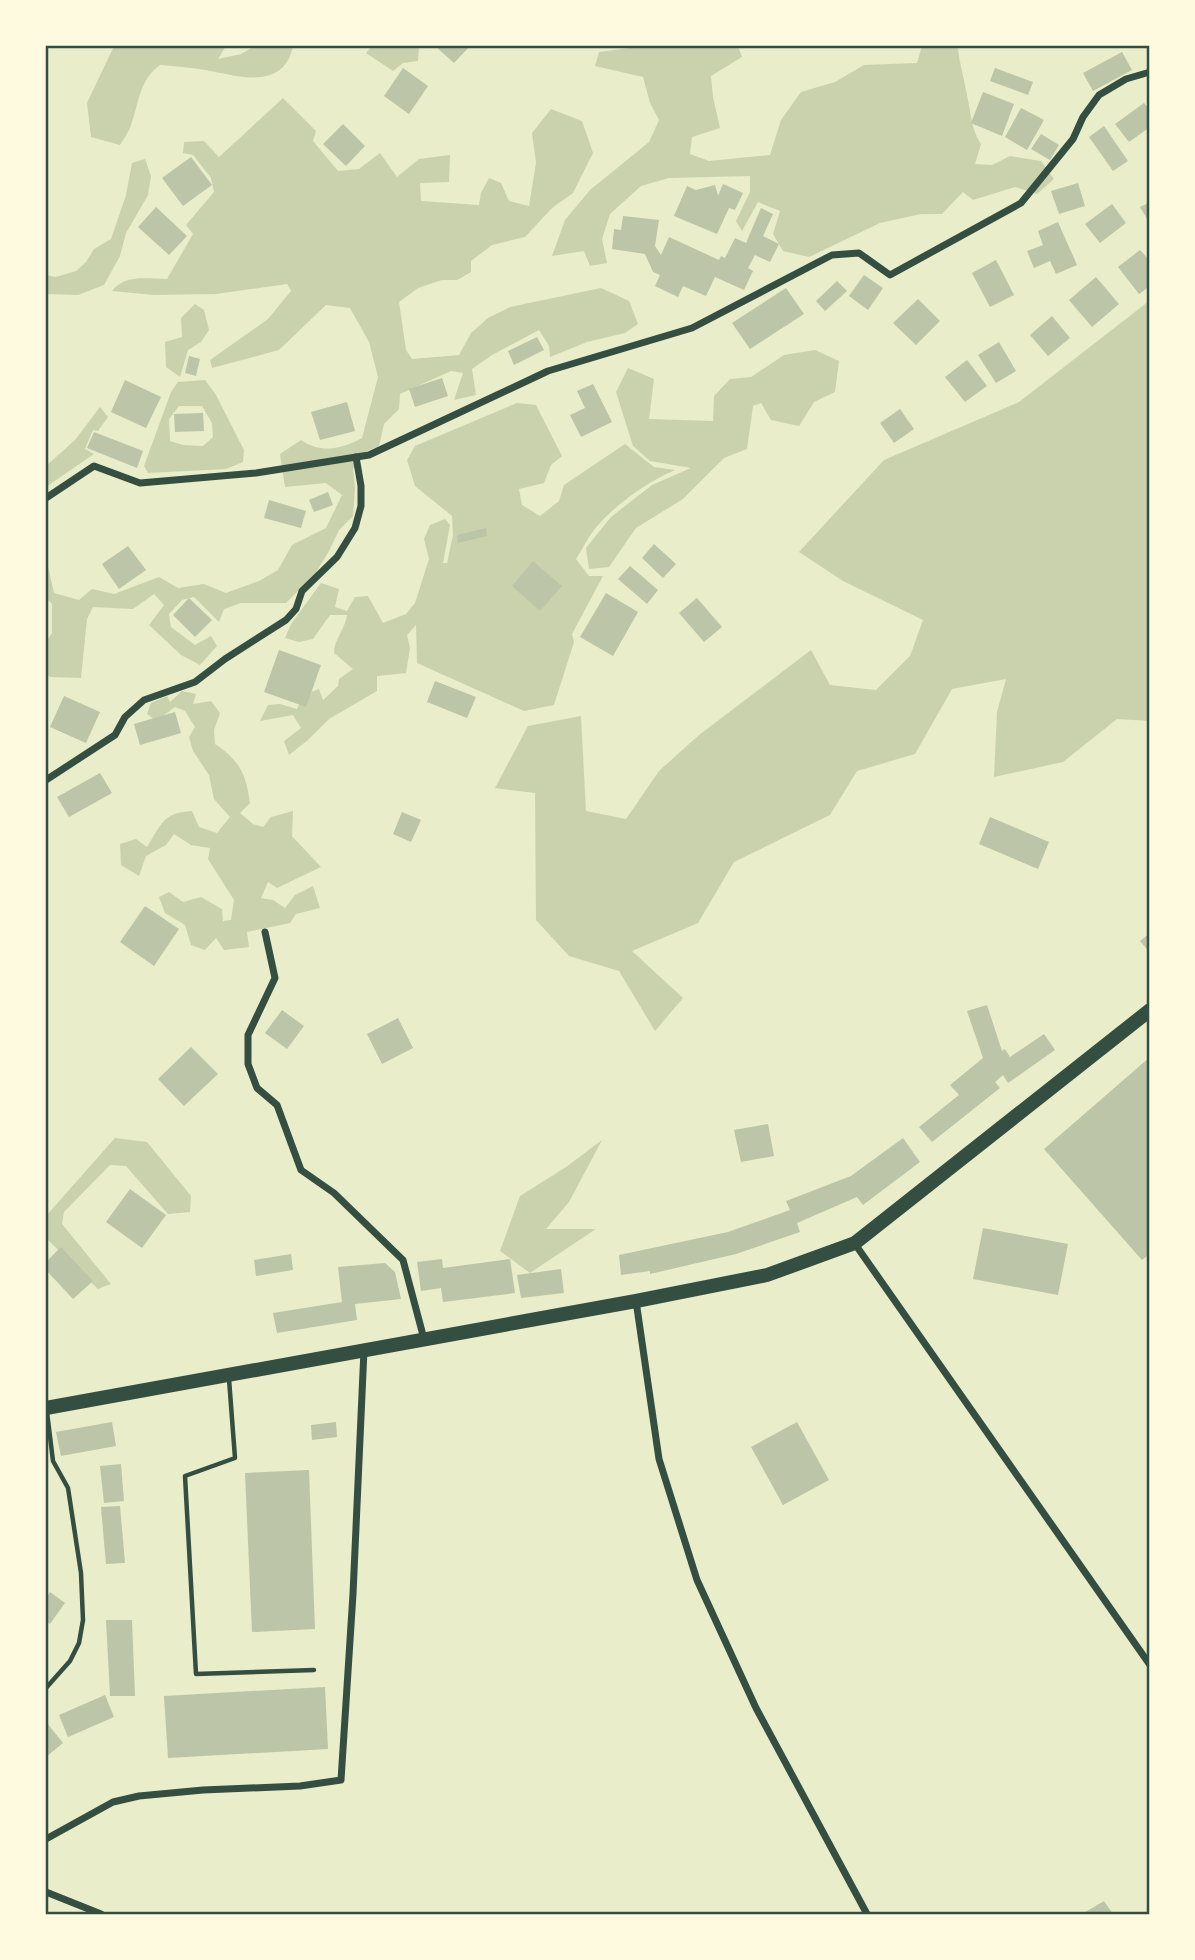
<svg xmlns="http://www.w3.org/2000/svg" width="1195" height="1960" viewBox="0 0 1195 1960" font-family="'Noto Sans',sans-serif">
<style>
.green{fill:#cad2ad;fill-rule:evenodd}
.building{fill:#bcc5a7}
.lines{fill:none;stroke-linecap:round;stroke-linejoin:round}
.service{stroke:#344e41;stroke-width:4.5}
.minor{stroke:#344e41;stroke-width:7}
.trunk{stroke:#344e41;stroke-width:14}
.neatline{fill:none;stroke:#344e41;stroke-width:2.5}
</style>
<rect width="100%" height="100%" fill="#e9edc9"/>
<!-- green -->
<g class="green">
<path d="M114,46H226L218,59L241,54L255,46H293C283,94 233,74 199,69C186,67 173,66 160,65C139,80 139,103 131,125C129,132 124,138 120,145L91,137L87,103Z"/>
<polygon points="372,46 419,46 418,61 403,63 393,71 366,53"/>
<path d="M630,46H738L742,57L711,76L713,97L720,128L692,137L690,154L709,161L770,155L781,120L801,92L835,82L864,65L917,63L922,46H958C959,63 964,78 967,95C971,113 971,129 981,144L975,164L992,165L1010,156L1041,161L1054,179L1037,194L1015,187L973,200L963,192L942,214H921L880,223L809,257L783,251L773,234L780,211L758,202L742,231L736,221L750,192V176L669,178L641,186L610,214L602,239L607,263L590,266L584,251L552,256L565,220L590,190L649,142L659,120L650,103L643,77L595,66L599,52L630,48Z"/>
<path d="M283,98L316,131L313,141L338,171L359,169L380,153L397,177L419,159L450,155L449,182L420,183L421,201L479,205L481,193L489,178L501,183L509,201L529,206L536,163L532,133L551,109L582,121L593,153L573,193L552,208L525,237L492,245L471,261V272L457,280H442L418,288L399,302L406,350L412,359L459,355L471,333L488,318L510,307L601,288L629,301L638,324L625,333L587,342L550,357L549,346L539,330L492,355L472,369L476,395L454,400L463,373L451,371L400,394L399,409L384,424L379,446L365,452L353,469L355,488L353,516L339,530L329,551L315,574L286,603H241L224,609L219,622L194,597L182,600L169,614L171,627L195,645L211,636L217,646L200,665L181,655L149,625L164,605L154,594L133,609L93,607L87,619L81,678L51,677L46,675V642L52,633V604L46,598V558L54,593L79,600L92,589L114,594L159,577L178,588L204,584L226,593L259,581L278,570L292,545L326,528L342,495L326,483L285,487L280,454L301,440C321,454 342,449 362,438L378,377L369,342L350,308L326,305L279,350L212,368L210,360L268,319L291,291L287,284L216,294L154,295L112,291C125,274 147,279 167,279L193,234L186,225L214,192L211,178L193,155L183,153L184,142L204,141L219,157Z"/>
<polygon points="145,159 151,176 148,195 126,233 120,256 104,285 78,295 46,294 46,275 56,277 76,271 86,262 94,249 111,239 126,195 132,163"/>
<polygon points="1149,301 1149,721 1117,719 1063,762 994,777 997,712 1006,679 952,689 915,754 857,771 830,815 734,862 698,923 632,951 683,998 655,1031 619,971 569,956 536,920 535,793 495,788 528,726 581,716 586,811 626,819 659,771 699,735 811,650 830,685 876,690 910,656 923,620 843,581 799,552 884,460 1019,402"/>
<polygon points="195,304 204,310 209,330 201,342 188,350 180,377 166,367 165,342 182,337 181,318"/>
<polygon points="815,350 839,361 835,392 814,402 799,426 771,420 761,403 753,406 747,449 724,458 683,499 636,528 609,567 589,569 586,548 611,517 652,485 691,468 650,461 633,446 616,392 628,368 654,379 649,419 713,421 714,396 730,379 751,377 784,355"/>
<path d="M205,380L216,395L244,450L243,462L226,469L148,473L144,466L171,392L178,382ZM179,406H202L212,423L213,437L203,446L183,445L170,441L169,419Z"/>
<path d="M517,403L536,405L562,456L551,465L544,483L519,489L522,505L540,516L559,501L564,485L625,444L654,467L675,470C647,482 613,506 594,530C587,539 582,550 576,559L589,576H603L572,634L574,642L554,705L524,711L417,663L416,625L407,635L410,648L406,673L377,676V691L329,719L308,740L289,755L284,741L301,728L293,715L260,721L268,705L280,704L297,709L304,695L319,689L323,700L338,686L339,679L353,669L334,653C334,639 345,630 347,615H330L313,639L299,642L285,638L291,624L321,583L339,589L335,607L347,611L355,597L368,596L383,623L406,614L415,603L429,559L424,539L430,525L445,519L450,525L443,563H447L453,535L452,516L415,486L407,460L415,446Z"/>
<polygon points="100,407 108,417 98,431 93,430 85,449 94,454 46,487 46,466 75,440"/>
<path d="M182,691L196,694L193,704L211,701L220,713L214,730L215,744C240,761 246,774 250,803L240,813L253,824L263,827L271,817L293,811L292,836L321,867L277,888L268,882L261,898L273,900L285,908L295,895L313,886L320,908L296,914L290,923L247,932L249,947L224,950L216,938L205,950L191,945L185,925L165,913L159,897L169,892L183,902L201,897L222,909L223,921L231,920L234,900L208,859L210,848L191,845L174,834L166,845L146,856L139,876L121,865L120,844L136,839L147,847C162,824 162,813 192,811L199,827L217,833L230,817L214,799L209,775L193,751L189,737L195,727L185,711L175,707L156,721L147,714L151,703L167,696L170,702Z"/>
<polygon points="115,1138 147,1142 191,1196 190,1212 168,1214 126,1166 110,1165 64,1212 62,1224 111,1284 98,1289 46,1238 46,1216"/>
<polygon points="602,1140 569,1202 546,1229 596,1229 530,1273 500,1251 520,1196 566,1167"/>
</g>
<!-- building -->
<g class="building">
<polygon points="435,46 470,46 454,63"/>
<polygon points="1122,52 1132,70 1093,91 1083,73"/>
<polygon points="403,68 428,86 409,114 384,96"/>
<polygon points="995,68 1033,82 1028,95 990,81"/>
<polygon points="983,92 1014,104 1002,136 971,123"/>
<polygon points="1144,103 1150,110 1150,127 1129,142 1115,124"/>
<polygon points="1021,108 1044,120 1027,150 1005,137"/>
<polygon points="343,124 365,146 346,166 323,144"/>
<polygon points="1104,126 1128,161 1113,171 1089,137"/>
<polygon points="1041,134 1059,145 1050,160 1031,149"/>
<polygon points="191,157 212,185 183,206 162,178"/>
<polygon points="1078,183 1085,206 1059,214 1051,191"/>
<polygon points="723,184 743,193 735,210 729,208 717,234 674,216 687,186 696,190 715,185 718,196"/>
<polygon points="1150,202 1150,224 1140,207"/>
<polygon points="1112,204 1126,223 1100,243 1085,224"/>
<polygon points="156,207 187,236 169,255 138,227"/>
<polygon points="761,208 773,214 763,236 779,244 770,262 755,255 748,268 753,271 744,290 715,277 706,296 683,286 678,297 655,286 660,275 653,272 645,254 612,249 614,229 621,230 623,216 659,220 655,246 661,255 669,237 719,260 721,256 725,258 735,238 746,243"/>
<polygon points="1058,222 1077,265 1056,274 1050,261 1034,268 1027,251 1043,245 1038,231"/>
<polygon points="1140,250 1150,261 1150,286 1139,294 1118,267"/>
<polygon points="996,260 1014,295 990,307 972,273"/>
<polygon points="864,275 883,288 868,310 849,296"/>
<polygon points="1096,277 1119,304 1092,327 1069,300"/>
<polygon points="837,281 847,291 825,311 816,301"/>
<polygon points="786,288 804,314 750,349 732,323"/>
<polygon points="918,299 940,321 916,345 893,323"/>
<polygon points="1052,316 1070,338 1048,356 1030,335"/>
<polygon points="537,337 544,350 514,365 508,351"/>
<polygon points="999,342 1016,371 996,383 978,355"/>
<polygon points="189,356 200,359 196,376 185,373"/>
<polygon points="967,360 987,386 965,402 945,377"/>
<polygon points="442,378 448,396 415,407 409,389"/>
<polygon points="125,380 161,397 146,428 111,412"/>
<polygon points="593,384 612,422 581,437 570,415 585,408 577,391"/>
<polygon points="347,402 355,431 320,440 311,412"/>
<polygon points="900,409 914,429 894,443 880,423"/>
<polygon points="203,413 204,431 175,432 174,414"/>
<polygon points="94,432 143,451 137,468 87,448"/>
<polygon points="328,492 333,505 314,512 309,500"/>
<polygon points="269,500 306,511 301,528 264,518"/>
<polygon points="486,528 487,536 458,543 457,535"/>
<polygon points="654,544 676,564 663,578 642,558"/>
<polygon points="128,546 146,570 119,589 102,564"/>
<polygon points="533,561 562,586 540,611 512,586"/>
<polygon points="630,566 658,590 647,604 618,579"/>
<polygon points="606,593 638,612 613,656 580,637"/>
<polygon points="189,598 212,620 195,637 173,615"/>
<polygon points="697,598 722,627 704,642 679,613"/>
<polygon points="279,650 321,665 306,707 264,692"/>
<polygon points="435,681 476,697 467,718 427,702"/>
<polygon points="64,696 100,712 86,743 50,727"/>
<polygon points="175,712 181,733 140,745 134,724"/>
<polygon points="100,773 112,793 69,817 57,797"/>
<polygon points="402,812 421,820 411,842 393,834"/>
<polygon points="990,817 1049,842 1038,869 979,844"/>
<polygon points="145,906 179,929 154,966 120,942"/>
<polygon points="1150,933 1150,953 1140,941"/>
<polygon points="987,1005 1002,1051 1005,1049 1010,1057 1044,1034 1055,1050 1008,1083 1003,1075 995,1082 1000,1088 932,1142 919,1127 959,1095 950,1085 983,1058 967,1011"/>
<polygon points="282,1010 304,1026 287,1049 265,1033"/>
<polygon points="398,1018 413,1048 382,1064 367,1034"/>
<polygon points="191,1047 218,1074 184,1106 158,1079"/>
<polygon points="1150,1057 1150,1254 1142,1260 1044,1149"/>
<polygon points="768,1124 774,1156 741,1162 734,1130"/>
<polygon points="903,1138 920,1162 863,1205 857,1197 797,1223 800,1232 736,1254 650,1274 650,1271 621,1275 619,1255 728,1232 790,1210 786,1201 851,1176"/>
<polygon points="130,1189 166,1215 142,1248 106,1222"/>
<polygon points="983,1228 1068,1244 1058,1295 973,1279"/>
<polygon points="61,1247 93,1281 73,1299 46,1270 46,1262"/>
<polygon points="291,1254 293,1270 256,1276 254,1260"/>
<polygon points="442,1259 443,1268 510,1259 515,1293 443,1302 441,1288 421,1291 417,1262"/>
<polygon points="385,1263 395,1272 401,1299 355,1304 357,1320 277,1333 273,1313 342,1302 338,1267"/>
<polygon points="561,1269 564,1293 521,1298 517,1275"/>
<polygon points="112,1422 116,1446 61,1456 56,1432"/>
<polygon points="336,1422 337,1437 312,1440 311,1425"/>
<polygon points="797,1422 829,1480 783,1505 751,1447"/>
<polygon points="121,1464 124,1501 104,1503 100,1466"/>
<polygon points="309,1470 315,1629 252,1632 245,1473"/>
<polygon points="120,1506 125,1563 106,1564 101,1507"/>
<polygon points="50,1592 65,1603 50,1624 46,1621 46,1598"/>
<polygon points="106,1620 132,1620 135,1696 110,1696"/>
<polygon points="325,1687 328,1749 168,1758 164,1696"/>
<polygon points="105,1695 114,1717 68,1737 59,1715"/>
<polygon points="47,1723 63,1743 46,1757 46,1725"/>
<polygon points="1104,1901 1113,1914 1082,1914"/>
</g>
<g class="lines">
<!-- service -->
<g class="service">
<polyline points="229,1379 235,1458 185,1476 196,1674 314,1670"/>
<polyline points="46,1688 70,1661 79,1643 83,1620 81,1573 68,1488 53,1461 47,1412"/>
</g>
<!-- minor -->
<g class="minor">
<polyline points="46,498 94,466 140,483 256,473 369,455 548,371 692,328 832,255 859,253 890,275 1021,203 1073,139 1083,117 1099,95 1126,79 1150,72"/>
<polyline points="46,780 115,735 125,717 144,700 195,682 225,659 286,620 296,609 302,591 337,557 355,528 361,506 361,486 356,457"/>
<polyline points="265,932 275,978 248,1035 248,1064 257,1088 277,1105 301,1170 334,1193 403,1260 424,1339"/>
<polyline points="855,1244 1150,1665"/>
<polyline points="636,1301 659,1459 697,1580 756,1708 867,1914"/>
<polyline points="46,1839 113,1802 139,1796 203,1790 300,1786 341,1780 353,1594 364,1350"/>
<polyline points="46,1892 101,1914"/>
</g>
<!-- trunk -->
<polyline class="trunk" points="46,1408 636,1301 767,1275 855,1243 1150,1010"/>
</g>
<!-- border -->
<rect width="1195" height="1960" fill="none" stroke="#fefae0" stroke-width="94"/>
<rect x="47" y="47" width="1101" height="1866" class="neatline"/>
</svg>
